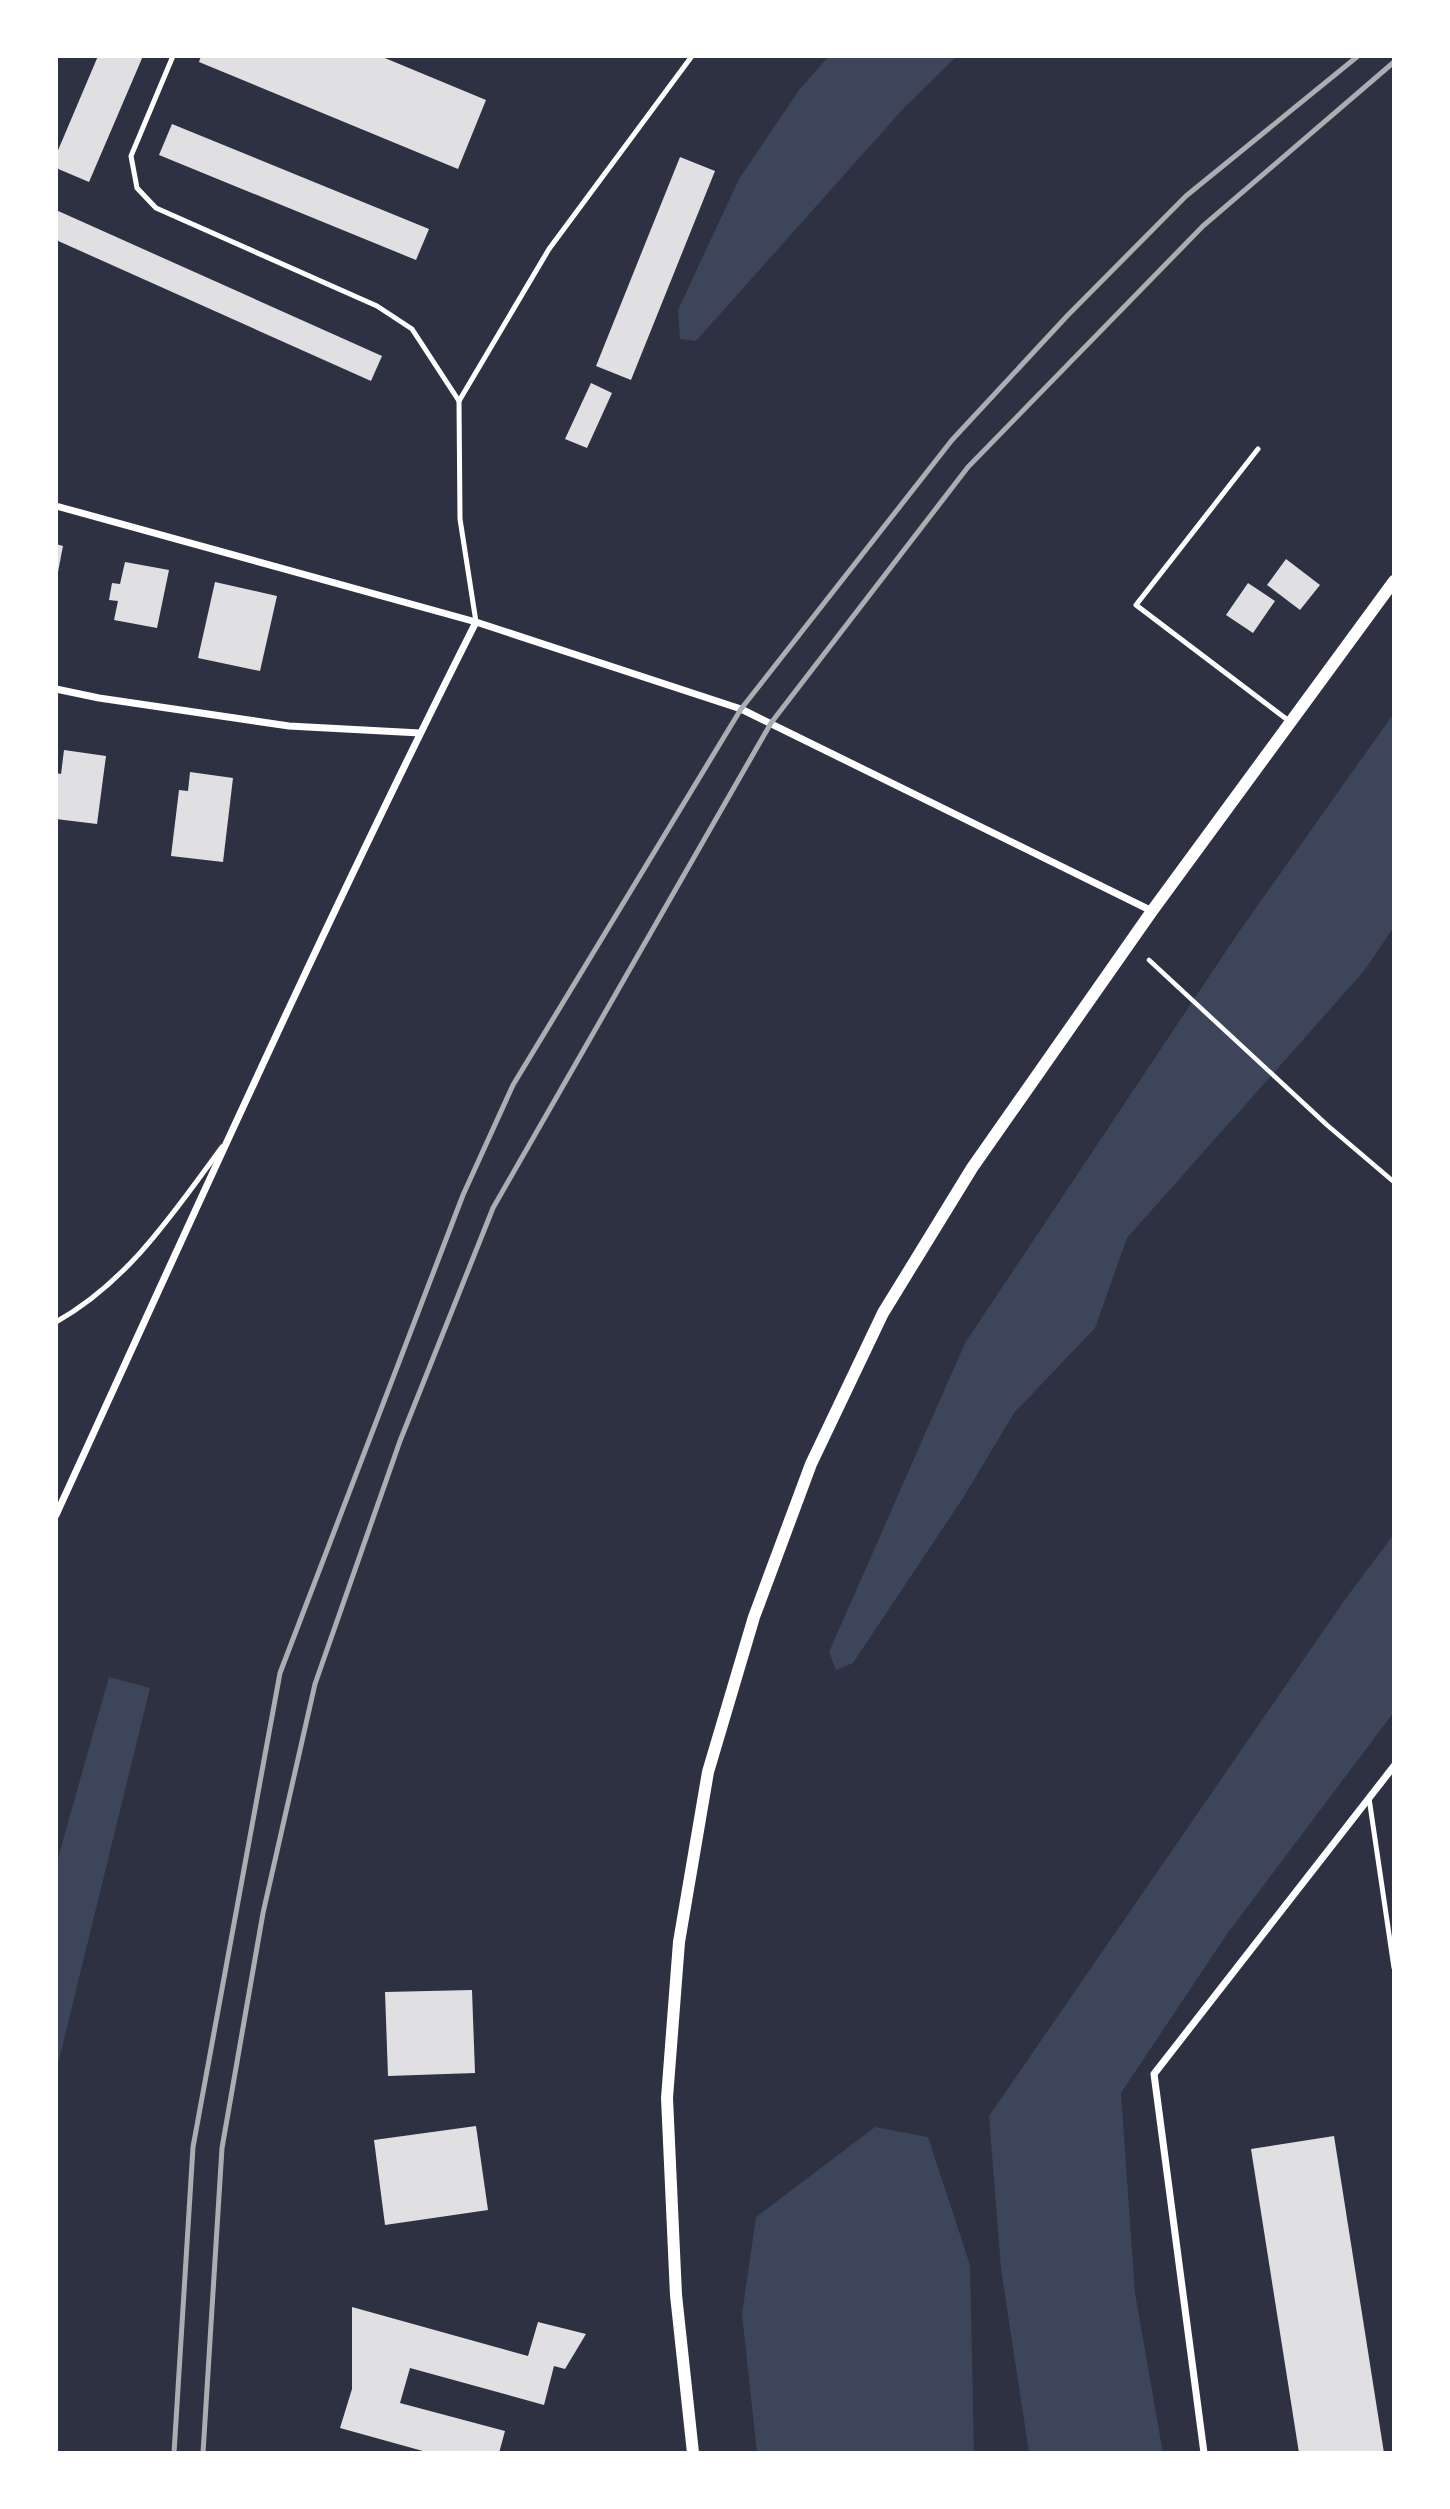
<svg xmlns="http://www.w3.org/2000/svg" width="1450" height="2509" viewBox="0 0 1450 2509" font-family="Barlow,sans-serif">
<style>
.green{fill:#3c4559}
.building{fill:#e0e0e3}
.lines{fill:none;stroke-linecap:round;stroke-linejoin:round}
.path{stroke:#fff;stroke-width:4.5}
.service{stroke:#fff;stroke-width:5}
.minor{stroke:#fff;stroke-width:7}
.tertiary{stroke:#fff;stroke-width:12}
.rail{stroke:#abadb3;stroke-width:5}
</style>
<rect width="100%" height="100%" fill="#2d3142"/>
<!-- green -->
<g class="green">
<polygon points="829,56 957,56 902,110 696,341 680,339 678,310 739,179 799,90"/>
<polygon points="1394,713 1394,927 1364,971 1127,1238 1095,1328 1014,1413 963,1498 853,1663 836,1670 829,1652 965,1343 1236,936"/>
<polygon points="1394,1534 1394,1712 1227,1934 1121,2093 1135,2293 1163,2453 1029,2453 1001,2269 989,2116 1346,1598"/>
<polygon points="109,1677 150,1688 56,2072 56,1865"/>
<polygon points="875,2127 928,2137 970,2265 974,2453 757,2453 742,2314 756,2217"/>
</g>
<!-- building -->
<g class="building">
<polygon points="98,56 143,56 89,182 56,168 56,155"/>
<polygon points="201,56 380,56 486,100 458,169 199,62"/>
<polygon points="172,124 429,229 416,260 159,155"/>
<polygon points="680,157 715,171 631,380 596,366"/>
<polygon points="56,210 382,356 371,381 56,240"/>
<polygon points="591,383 612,393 587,448 565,439"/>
<polygon points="56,544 63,546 57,577 56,577"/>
<polygon points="1286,559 1320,585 1300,610 1267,585"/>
<polygon points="125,562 169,570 157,628 114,620 118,601 109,600 112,583 120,584"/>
<polygon points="215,582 277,596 260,671 198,658"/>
<polygon points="1248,583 1275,601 1253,633 1226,615"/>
<polygon points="64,750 106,756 97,824 56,819 56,773 61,774"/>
<polygon points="190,772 233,778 223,862 171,856 179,790 188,791"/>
<polygon points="472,1990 475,2073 388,2076 385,1992"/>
<polygon points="476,2126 488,2210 385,2225 374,2140"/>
<polygon points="1334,2136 1384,2453 1299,2453 1251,2149"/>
<polygon points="352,2307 528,2356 538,2322 586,2334 565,2369 554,2366 544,2405 410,2368 400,2403 505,2431 499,2453 430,2453 340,2428 352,2389"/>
</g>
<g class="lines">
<!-- path -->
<polyline class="path" points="1149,960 1327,1125 1394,1182"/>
<!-- service -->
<g class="service">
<polyline points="173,56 131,156 137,188 156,208 377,306 412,329 459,401"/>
<polyline points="1258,449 1136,605 1289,721"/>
<polyline points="476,622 460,519 459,401 549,249 692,56"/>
<path d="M56,1322C129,1281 174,1212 222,1147"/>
<polyline points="1369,1798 1394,1968"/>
</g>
<!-- minor -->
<g class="minor">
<polyline points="56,506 476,622 741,709 1152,911"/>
<polyline points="56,689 99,698 289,726 420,733"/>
<path d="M56,1515C193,1216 328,915 476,622"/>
<polyline points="1204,2453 1154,2074 1394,1766"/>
</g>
<!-- tertiary -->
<polyline class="tertiary" points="693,2453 676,2295 667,2098 679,1942 708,1772 754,1617 811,1464 883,1313 972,1168 1152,911 1394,581"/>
<!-- rail -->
<g class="rail">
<polyline points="174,2453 193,2147 280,1673 463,1195 513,1085 741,709 952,440 1068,315 1186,196 1358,56"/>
<polyline points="203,2453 222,2148 263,1913 315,1684 400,1441 493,1208 771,723 968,467 1203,226 1394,62"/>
</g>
</g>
<!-- border -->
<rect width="1450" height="2509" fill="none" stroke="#ffffff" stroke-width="116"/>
</svg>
